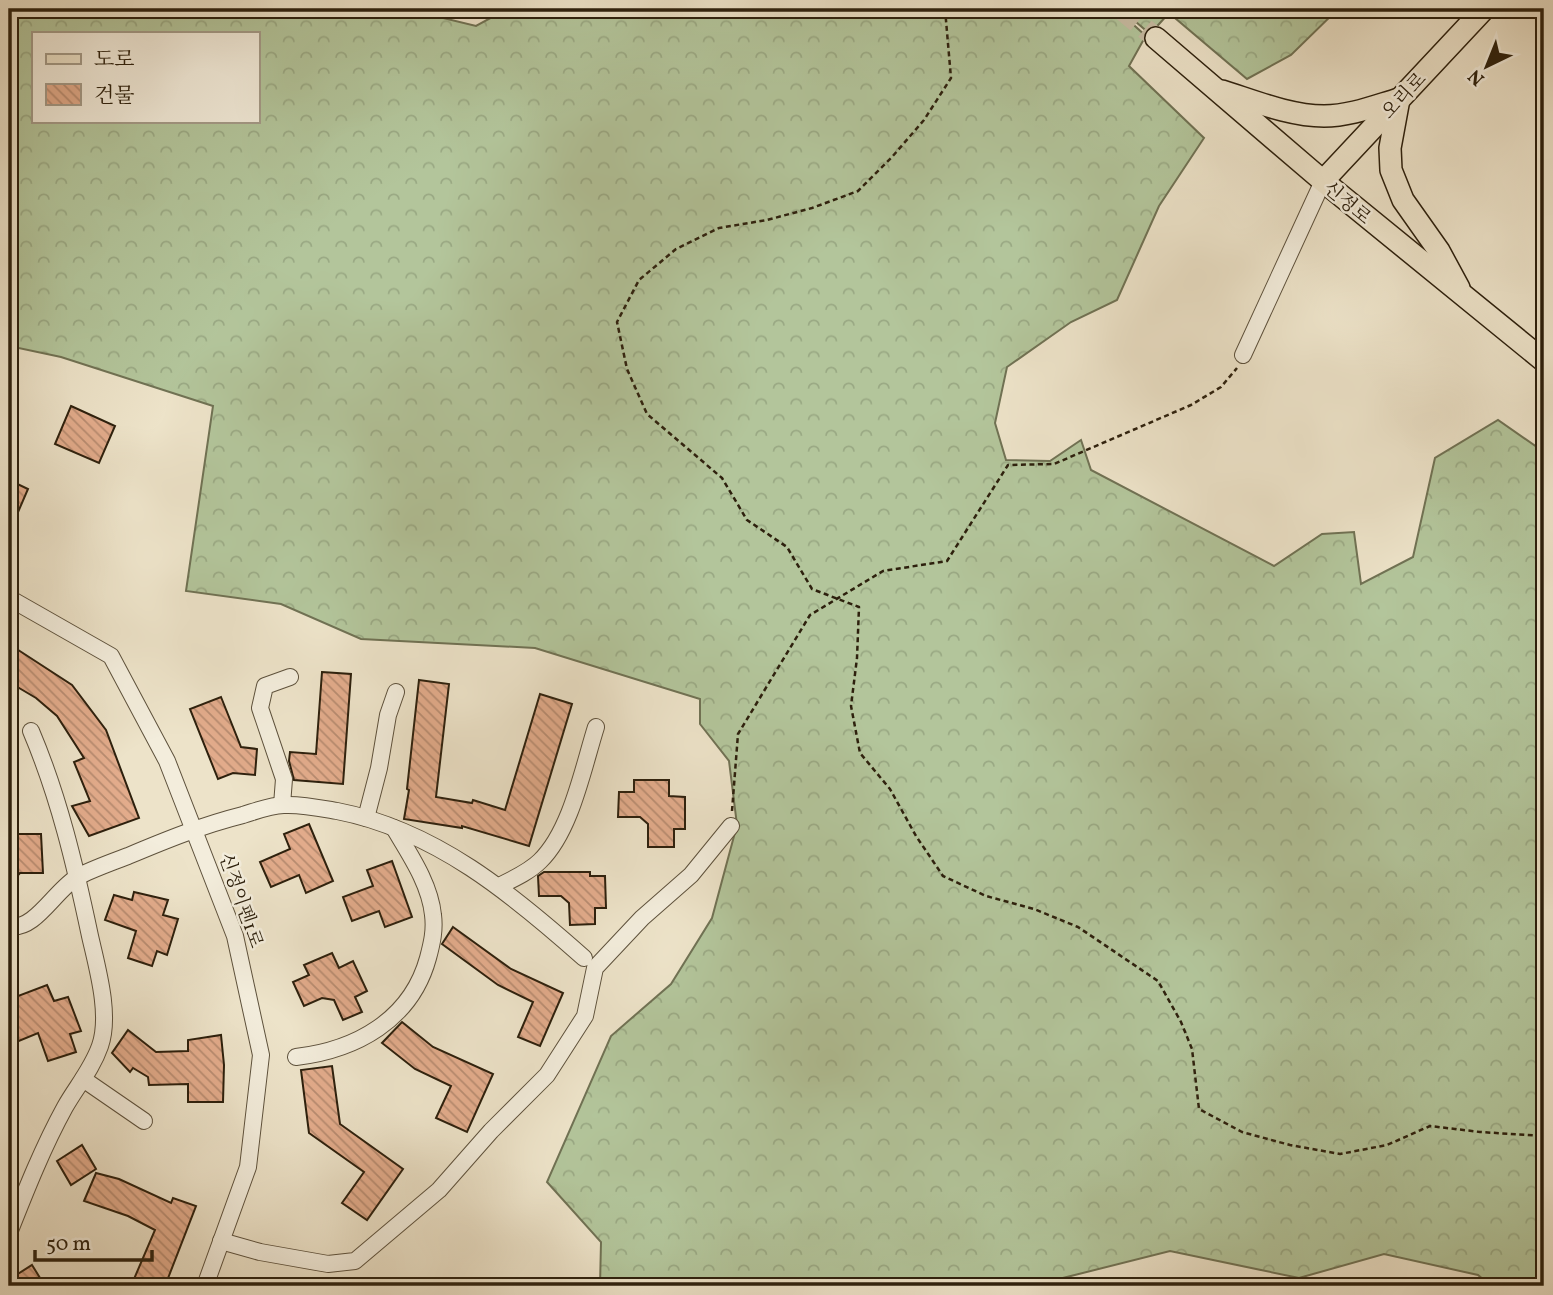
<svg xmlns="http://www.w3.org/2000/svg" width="1553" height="1295" viewBox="0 0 1553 1295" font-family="Vollkorn,'Noto Serif KR',serif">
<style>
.forest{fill:url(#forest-crowns);stroke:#707254;stroke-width:2;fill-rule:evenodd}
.building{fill:url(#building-back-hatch);stroke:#2d200d;stroke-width:2}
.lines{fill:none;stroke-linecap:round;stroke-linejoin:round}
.major-tunnel{stroke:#c7bca3;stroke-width:21;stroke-dasharray:21 10;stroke-linecap:butt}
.minor-casing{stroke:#5d513c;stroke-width:18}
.major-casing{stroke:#2d200d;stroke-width:24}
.path{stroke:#2d200d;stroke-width:2.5;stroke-dasharray:5 3.5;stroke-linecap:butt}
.minor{stroke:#f3eddc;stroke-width:16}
.major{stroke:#ede3c9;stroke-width:21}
.labels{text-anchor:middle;stroke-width:5;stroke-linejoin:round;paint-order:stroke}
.street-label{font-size:19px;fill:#2d200d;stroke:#f3eddc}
</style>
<defs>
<pattern id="forest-crowns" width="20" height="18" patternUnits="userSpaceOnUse" patternTransform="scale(1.75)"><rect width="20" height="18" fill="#b3c59b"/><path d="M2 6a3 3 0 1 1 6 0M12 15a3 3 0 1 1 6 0" fill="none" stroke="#9aa984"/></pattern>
<pattern id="building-back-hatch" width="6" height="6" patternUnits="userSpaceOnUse" patternTransform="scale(1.75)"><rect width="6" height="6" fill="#e3ac8c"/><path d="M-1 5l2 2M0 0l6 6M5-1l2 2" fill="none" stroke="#b88c71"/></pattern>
</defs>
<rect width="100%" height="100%" fill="#ede3c9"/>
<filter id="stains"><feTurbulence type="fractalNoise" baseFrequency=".00286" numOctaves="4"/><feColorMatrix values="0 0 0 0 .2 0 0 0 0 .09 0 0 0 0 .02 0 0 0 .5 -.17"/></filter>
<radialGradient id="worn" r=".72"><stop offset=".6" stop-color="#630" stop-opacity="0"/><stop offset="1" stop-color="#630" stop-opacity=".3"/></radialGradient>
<!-- forest -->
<g class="forest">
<path d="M9,9H406L476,26L507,9H1116L1147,37L1144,39L1129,66L1204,138L1159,206L1117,300L1071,322L1007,367L995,423L1006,460L1050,461L1081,440L1091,470L1274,566L1322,534L1354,532L1361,584L1413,557L1435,458L1498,420L1544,452V1286H1491L1478,1275L1384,1254L1299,1278L1170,1251L1055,1280L1049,1286H600L601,1242L547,1182L611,1036L671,984L712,918L737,825L729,761L700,724V699L535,648L361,639L281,604L186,591L213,406L61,357L9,346ZM33,33H257V121H33Z"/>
<polygon points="1121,9 1338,9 1291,55 1247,79 1169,13 1150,34"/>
</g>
<!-- building -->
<g class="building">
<polygon points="71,406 115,426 99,463 55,444"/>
<polygon points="9,480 28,489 9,533"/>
<polygon points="9,644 72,685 106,730 139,818 89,836 72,806 90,801 74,762 84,758 57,716 36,698 9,682"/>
<polygon points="322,672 351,674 343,784 294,780 289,761 290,752 316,754"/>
<polygon points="419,680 449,684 436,797 472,803 473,800 505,810 540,694 572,704 529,846 462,826 462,828 404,819 409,790 407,789"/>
<polygon points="221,697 241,747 257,749 255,775 233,773 218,779 190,709"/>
<polygon points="634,780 669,780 669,796 685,797 685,829 674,829 674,847 648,847 648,824 640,817 618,817 619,792 634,792"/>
<polygon points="309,824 333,881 306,893 299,875 271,887 260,862 290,849 284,834"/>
<polygon points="9,834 41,834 43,873 20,873 9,885"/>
<polygon points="392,861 412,917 385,927 379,911 352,921 343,897 373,886 367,870"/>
<polygon points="544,872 590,872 590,876 605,876 606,908 595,908 595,924 570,925 569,903 561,896 539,896 538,876"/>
<polygon points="134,892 168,900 163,915 178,919 167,955 157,951 152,966 128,958 136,931 105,920 114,895 132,900"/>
<polygon points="453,927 511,969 563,993 540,1046 518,1037 533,1002 498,985 442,944"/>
<polygon points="332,953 339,968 353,961 367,991 355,997 362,1012 343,1020 334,1000 322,998 304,1006 293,982 309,975 304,965"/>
<polygon points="47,985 54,1001 68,997 81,1031 70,1034 76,1052 48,1061 38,1033 9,1045 9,1016 15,1014 10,999"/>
<polygon points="402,1022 433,1047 493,1074 467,1132 436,1118 451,1086 415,1069 382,1043"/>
<polygon points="128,1030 156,1052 188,1051 188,1040 221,1035 224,1065 223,1102 188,1102 188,1084 149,1085 148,1077 133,1068 130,1072 112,1053"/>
<polygon points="332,1066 340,1124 403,1169 367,1220 342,1203 364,1172 309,1133 301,1070"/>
<polygon points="82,1145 96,1169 71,1185 57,1161"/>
<polygon points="96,1173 119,1179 171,1203 173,1198 196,1206 165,1286 131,1286 155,1230 128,1216 84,1201"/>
<polygon points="32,1265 45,1286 18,1286 13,1277"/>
</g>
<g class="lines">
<!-- major-tunnel -->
<polyline class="major-tunnel" points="1121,9 1156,38"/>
<defs>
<g id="minor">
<polyline points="1243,355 1323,181"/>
<polyline points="9,598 111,656 167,761 235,936 261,1055 248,1167 205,1286"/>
<polyline points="282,805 284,779 260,708 265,686 290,677"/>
<polyline points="366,818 379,768 388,715 396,692"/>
<path d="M499,886C513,879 529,872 540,861C571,831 583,768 596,727"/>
<path d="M9,926C35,932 56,888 79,876C95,868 112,862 128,856C166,840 203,825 243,815C256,811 271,805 284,805C301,804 320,808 337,811C435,830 512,894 584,958"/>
<path d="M296,1057C356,1050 411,1020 428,958C432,943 435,930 433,915C430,884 410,855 394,828"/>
<polyline points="83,1079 144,1121"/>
<path d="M9,1233C26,1190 43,1147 65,1107C77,1086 92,1069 100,1046C111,1015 97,967 90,936C75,865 59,797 31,731"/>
<polyline points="221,1241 260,1252 328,1264 355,1261 439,1190 491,1131 547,1075 585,1016 595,968 642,918 691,875 731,826"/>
</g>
<g id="major">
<polyline points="1156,38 1323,181 1544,361"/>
<path d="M1222,91C1254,101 1290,116 1324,116C1350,116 1375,106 1399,99L1390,148L1391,170L1403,200L1439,251L1459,288"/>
<polyline points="1323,181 1484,9"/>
</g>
</defs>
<!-- minor casing -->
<use href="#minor" class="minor-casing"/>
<!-- major casing -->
<use href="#major" class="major-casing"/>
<!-- path -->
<g class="path">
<polyline points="945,9 951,78 924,120 892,157 858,191 812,208 767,220 719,228 676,249 639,280 617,322 627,369 647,414 722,478 747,520 787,547 812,589 859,607 857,658 851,706 860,753 890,789 916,836 943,876 986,896 1034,909 1078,927 1158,981 1181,1022 1192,1049 1199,1109 1242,1132 1290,1145 1340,1154 1387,1145 1430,1126 1480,1132 1544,1136"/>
<polyline points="732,811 738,734 810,615 883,571 947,561 1008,465 1054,464 1191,405 1221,387 1237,368"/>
</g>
<!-- minor -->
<use href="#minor" class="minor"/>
<!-- major -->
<use href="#major" class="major"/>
</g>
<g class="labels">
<!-- street labels -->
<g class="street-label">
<text transform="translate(1403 95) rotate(-47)" y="7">오리로</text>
<text transform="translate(1348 202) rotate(40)" y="7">신정로</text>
<text transform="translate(242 900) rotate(71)" y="7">신정이펜1로</text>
</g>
</g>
<!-- margin -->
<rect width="1553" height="1295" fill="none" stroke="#ede3c9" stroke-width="35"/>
<rect x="10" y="10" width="1532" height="1274" fill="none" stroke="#2d200d" stroke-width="3.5"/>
<rect x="18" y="18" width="1518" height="1260" fill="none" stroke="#2d200d" stroke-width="2"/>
<!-- legend -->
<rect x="32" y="32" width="228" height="91" fill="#f3eddc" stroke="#a49b89" stroke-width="2"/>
<rect x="46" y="54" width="35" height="10" fill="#ede3c9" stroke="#a49b89" stroke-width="2"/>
<text x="94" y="66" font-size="21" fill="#2d200d">도로</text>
<rect x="46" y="84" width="35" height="21" fill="url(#building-back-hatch)" stroke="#a49b89" stroke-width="2"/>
<text x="94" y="102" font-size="21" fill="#2d200d">건물</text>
<!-- north arrow -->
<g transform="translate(1487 66) rotate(223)" stroke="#f3eddc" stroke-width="5" paint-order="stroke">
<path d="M0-5L12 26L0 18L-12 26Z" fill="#2d200d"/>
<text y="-10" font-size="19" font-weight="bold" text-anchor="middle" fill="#2d200d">N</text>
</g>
<!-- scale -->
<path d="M35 1250v10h117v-10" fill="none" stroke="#2d200d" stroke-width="3.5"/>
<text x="46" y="1250" font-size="21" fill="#2d200d" stroke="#f3eddc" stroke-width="5" paint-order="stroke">50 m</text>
<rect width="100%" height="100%" filter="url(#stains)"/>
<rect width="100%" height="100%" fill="url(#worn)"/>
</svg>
